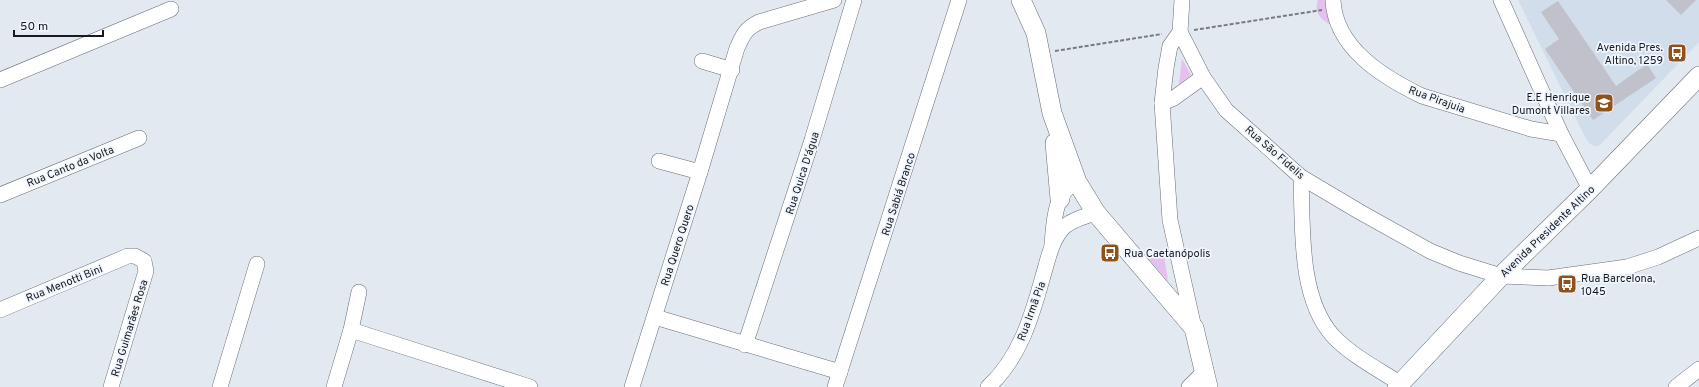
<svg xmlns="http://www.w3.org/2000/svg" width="1699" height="387" viewBox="0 0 1699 387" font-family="Overpass,sans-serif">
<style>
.built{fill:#d1ddeb}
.green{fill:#e4c0ef}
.building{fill:#c0c1ca}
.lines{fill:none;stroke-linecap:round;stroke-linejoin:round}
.minor-casing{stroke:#696f76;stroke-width:16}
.major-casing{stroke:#696f76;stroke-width:20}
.path{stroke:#767b80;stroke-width:2;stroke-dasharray:4 2;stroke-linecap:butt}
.minor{stroke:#fff;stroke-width:15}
.major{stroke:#fff;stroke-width:19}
.labels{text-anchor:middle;stroke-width:3.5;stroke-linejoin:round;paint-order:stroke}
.poi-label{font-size:11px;fill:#181a1d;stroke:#eff6fe;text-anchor:end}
.street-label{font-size:11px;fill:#181a1d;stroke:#eff6fe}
</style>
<rect width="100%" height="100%" fill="#e2e9f1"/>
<!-- built -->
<polygon class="built" points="1518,0 1699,0 1699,42 1599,146 1594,146 1589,143 1584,135"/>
<!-- green -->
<g class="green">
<path d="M1318,0H1328L1336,27C1323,22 1313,14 1318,0Z"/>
<polygon points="1182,59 1191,75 1179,84"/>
<polygon points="1163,249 1168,281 1146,256"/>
</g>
<!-- building -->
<g class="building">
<polygon points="1666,0 1696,0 1681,15"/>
<polygon points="1558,1 1616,86 1647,64 1656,78 1593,120 1545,49 1559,39 1541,12"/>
</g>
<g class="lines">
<defs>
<g id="minor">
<polyline points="1182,0 1180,32 1203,77 1226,110 1301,177 1360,212 1430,251 1459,263 1501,276 1548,278 1627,267 1658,257 1699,238"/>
<path d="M1333,0C1335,48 1383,77 1422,96L1531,129L1561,134"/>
<polyline points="1501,0 1561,134 1590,189"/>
<polyline points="1180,32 1170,46 1166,68 1162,103 1170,220 1194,328"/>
<polyline points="702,61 732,70"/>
<polyline points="0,80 171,9"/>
<polyline points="1162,103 1174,98 1203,77"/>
<polyline points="659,161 700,172"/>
<path d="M1301,177C1303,226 1298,297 1333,336C1352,356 1378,369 1401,384"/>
<polyline points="0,195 139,138"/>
<path d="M1052,244C1054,222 1054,192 1077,182"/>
<polyline points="0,310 128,256 135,256 144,261 146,271 111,387"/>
<polyline points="655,317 840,372"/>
<polyline points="351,330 530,387"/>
<polyline points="745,345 812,140 854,0"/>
<polyline points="220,387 257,264"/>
<polyline points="334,387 351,330 359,292"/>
<path d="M632,387L700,172L737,48C743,35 745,29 759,22L834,0"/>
<polyline points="835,387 959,0"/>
<path d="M988,387C1020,358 1032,316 1043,276C1048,260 1051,241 1063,228C1071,220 1085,216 1096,213"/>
<polyline points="1189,387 1205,371"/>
<polyline points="1676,387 1699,369"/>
</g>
<g id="major">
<polyline points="1021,0 1036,33 1052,113 1077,182 1096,213 1194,328 1208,387"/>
<polyline points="1055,143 1060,199"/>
<polyline points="1397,387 1501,276 1590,189 1699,76"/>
</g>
</defs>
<!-- minor casing -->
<use href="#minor" class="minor-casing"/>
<!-- major casing -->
<use href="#major" class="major-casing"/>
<!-- path -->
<g class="path">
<polyline points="1194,30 1322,10"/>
<polyline points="1055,51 1162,34"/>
</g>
<!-- minor -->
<use href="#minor" class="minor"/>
<!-- major -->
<use href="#major" class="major"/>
</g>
<!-- icons -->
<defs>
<symbol id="bus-square" viewBox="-11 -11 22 22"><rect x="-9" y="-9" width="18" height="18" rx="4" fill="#905218" stroke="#eff6fe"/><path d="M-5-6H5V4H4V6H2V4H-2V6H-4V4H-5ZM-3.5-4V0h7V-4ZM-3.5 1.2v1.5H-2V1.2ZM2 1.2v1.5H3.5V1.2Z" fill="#fff"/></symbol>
<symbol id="school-square" viewBox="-11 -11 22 22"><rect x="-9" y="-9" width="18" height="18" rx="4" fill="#905218" stroke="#eff6fe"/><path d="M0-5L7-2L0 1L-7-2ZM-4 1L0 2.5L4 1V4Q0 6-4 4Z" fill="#fff"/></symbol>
</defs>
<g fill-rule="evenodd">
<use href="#bus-square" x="1666" y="42" width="22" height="22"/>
<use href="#school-square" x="1593" y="92" width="22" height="22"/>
<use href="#bus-square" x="1099" y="242" width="22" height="22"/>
<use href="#bus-square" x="1556" y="273" width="22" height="22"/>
</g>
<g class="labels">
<!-- poi labels -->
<g class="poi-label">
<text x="1663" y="51">Avenida Pres.<tspan x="1663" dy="13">Altino, 1259</tspan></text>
<text x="1590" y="101">E.E Henrique<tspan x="1590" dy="13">Dumont Villares</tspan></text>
<text x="1124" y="257" text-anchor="start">Rua Caetanópolis</text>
<text x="1581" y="282" text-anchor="start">Rua Barcelona,<tspan x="1581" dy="13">1045</tspan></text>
</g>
<!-- street labels -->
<g class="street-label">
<text transform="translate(1437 99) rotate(20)" y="4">Rua Pirajuia</text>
<text transform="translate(1275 152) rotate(41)" y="4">Rua São Fidelis</text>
<text transform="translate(70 166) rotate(-22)" y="4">Rua Canto da Volta</text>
<text transform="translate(802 173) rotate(-72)" y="4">Rua Quica D'água</text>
<text transform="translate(898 194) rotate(-72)" y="4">Rua Sabiá Branco</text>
<text transform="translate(1547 231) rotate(-44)" y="4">Avenida Presidente Altino</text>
<text transform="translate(677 245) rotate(-72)" y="4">Rua Quero Quero</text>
<text transform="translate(64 283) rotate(-22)" y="4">Rua Menotti Bini</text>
<text transform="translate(1031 311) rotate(-70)" y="4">Rua Irmã Pia</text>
<text transform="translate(129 328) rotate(-73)" y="4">Rua Guimarães Rosa</text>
</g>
</g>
<!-- scale -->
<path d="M14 30v6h89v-6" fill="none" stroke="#181a1d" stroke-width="2"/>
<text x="20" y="30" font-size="12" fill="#181a1d" stroke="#eff6fe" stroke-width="3" paint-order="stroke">50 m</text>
</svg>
